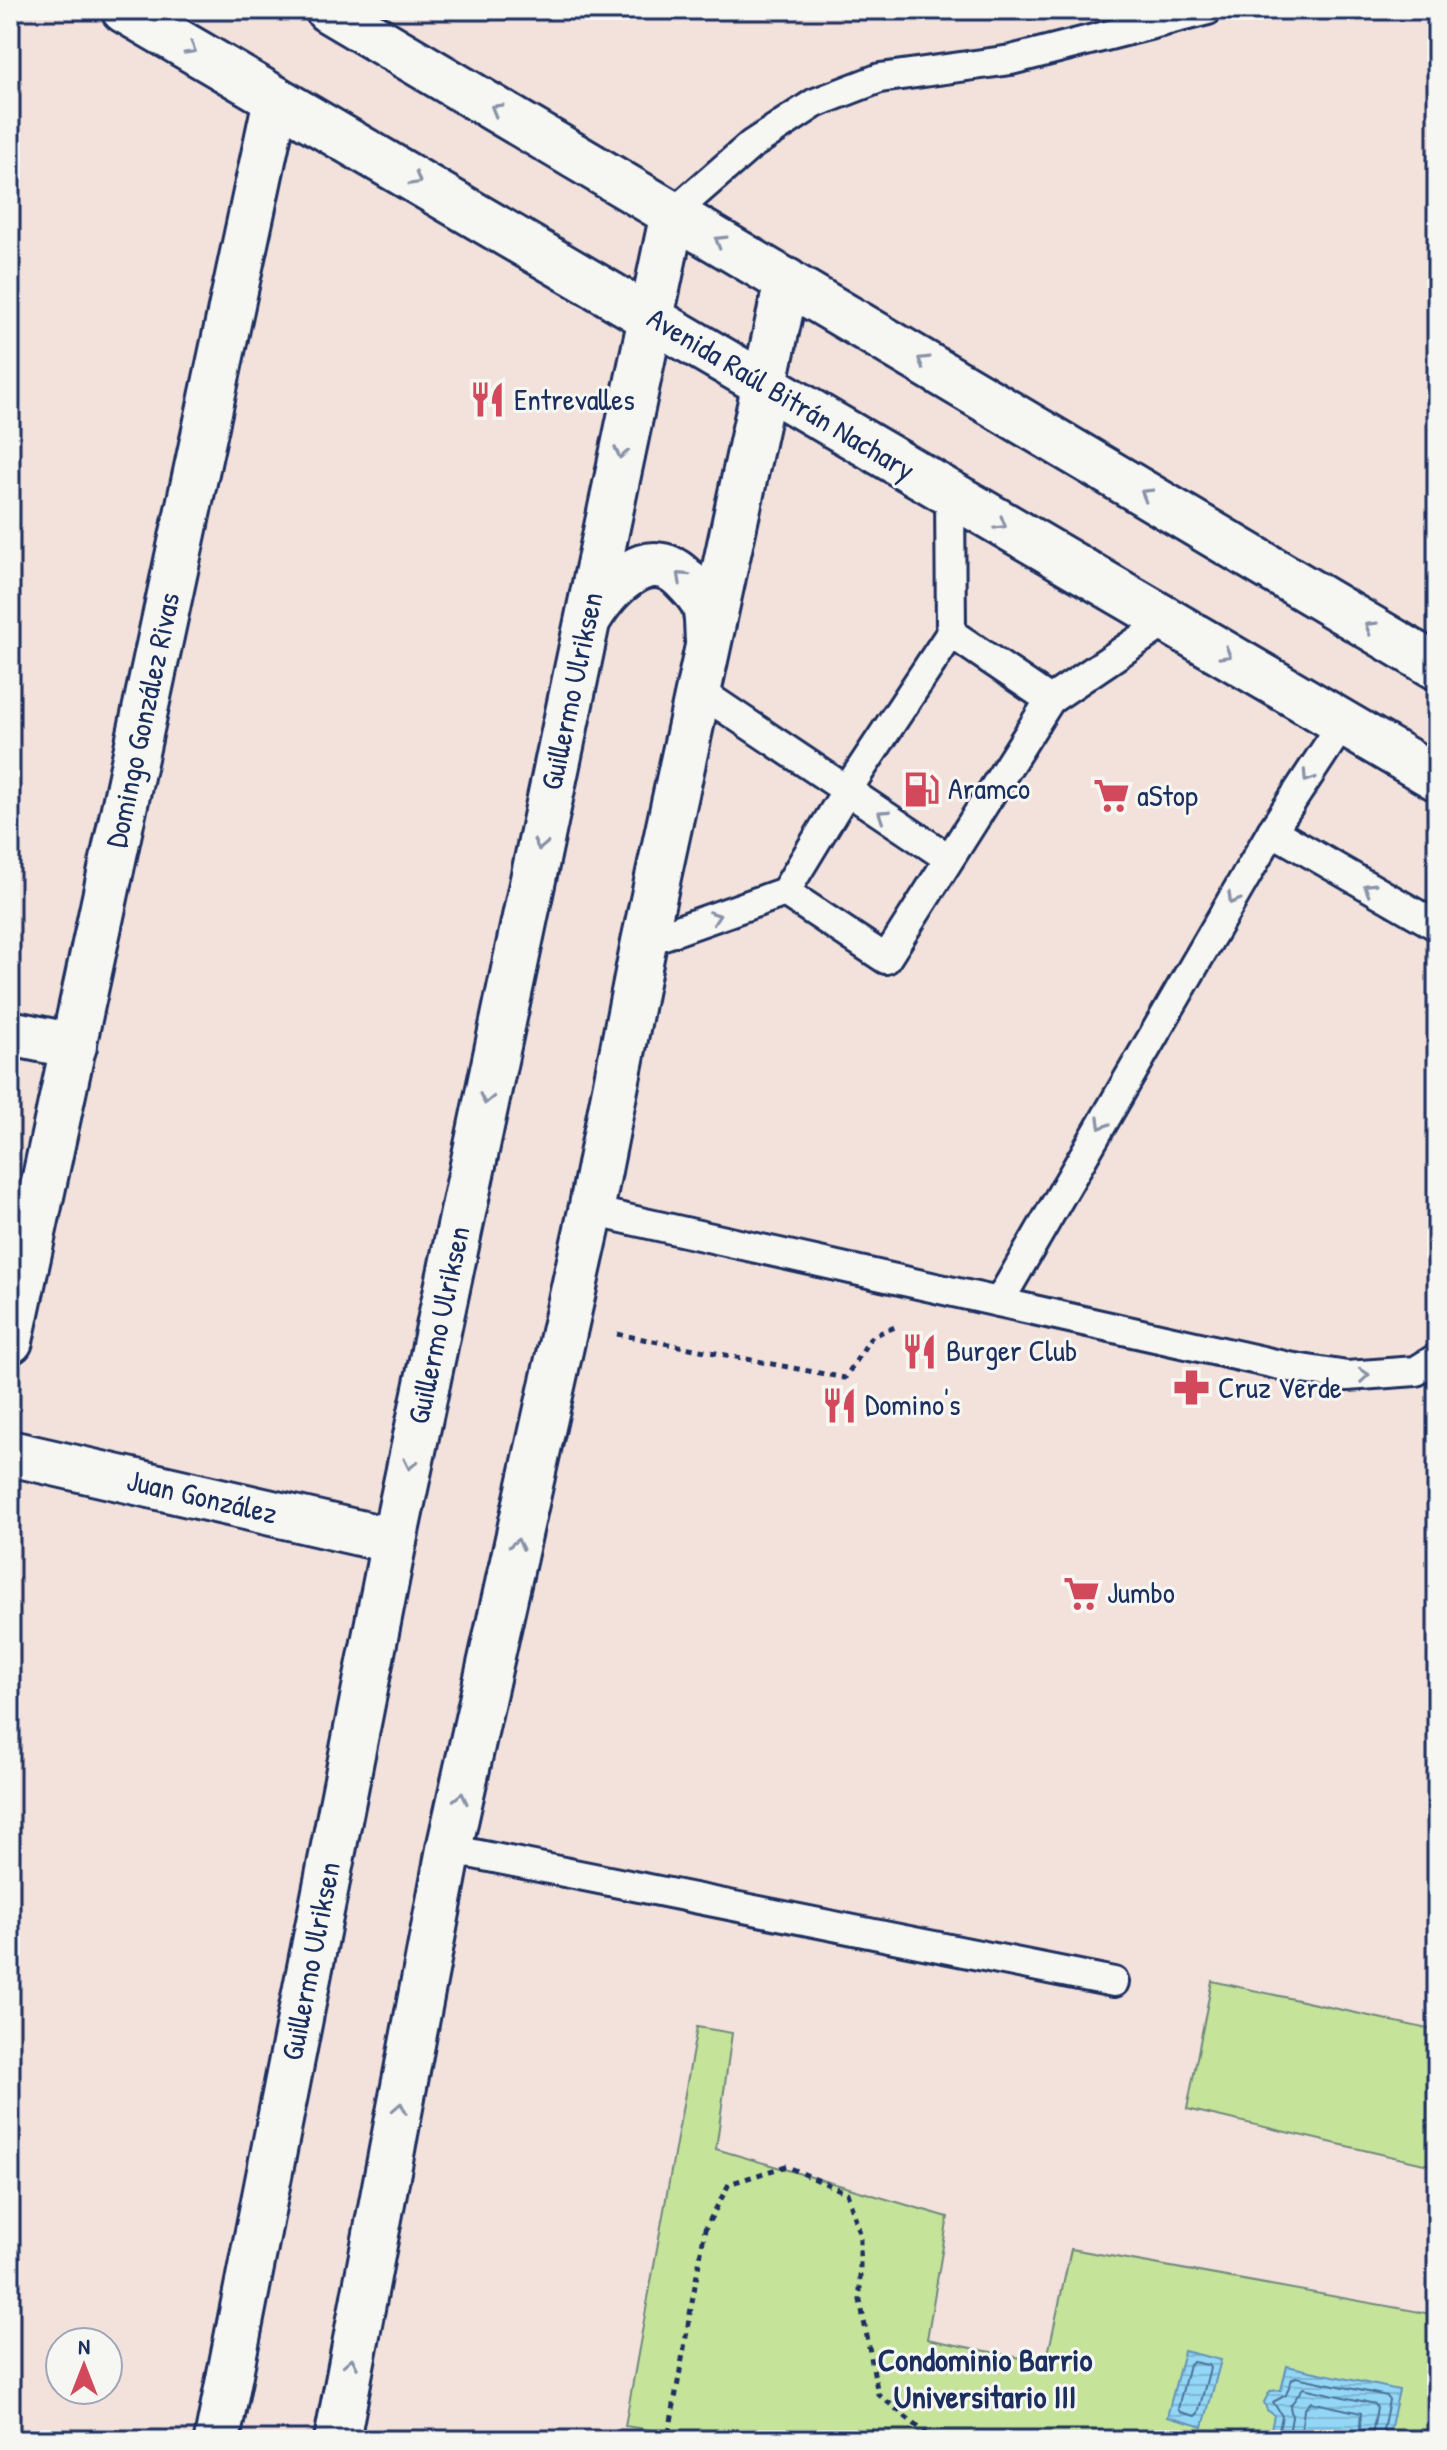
<svg xmlns="http://www.w3.org/2000/svg" width="1447" height="2450" viewBox="0 0 1447 2450" font-family="'Patrick Hand',sans-serif">
<style>
.green{fill:#c6e39a;stroke:#70897c;stroke-width:2}
.water{fill:url(#water-rules);stroke:#6393b9;stroke-width:2}
.lines{fill:none;stroke-linecap:round;stroke-linejoin:round}
.shore{stroke:#4b729a;stroke-width:2}
.lane-casing{stroke:#1b2f5e;stroke-width:34}
.street-casing{stroke:#1b2f5e;stroke-width:50}
.secondary-casing{stroke:#1b2f5e;stroke-width:50}
.path{stroke:#1b2f5e;stroke-width:5;stroke-dasharray:6 6;stroke-linecap:butt}
.lane{stroke:#f6f6f2;stroke-width:28}
.street{stroke:#f6f6f2;stroke-width:44}
.secondary{stroke:#f6f6f2;stroke-width:44}
.oneway{stroke:#8892a8}
.labels{text-anchor:middle;stroke-width:6;stroke-linejoin:round;paint-order:stroke}
.street-label{font-size:30px;fill:#1b2f5e;stroke:#f6f6f2}
.poi-label{font-size:30px;fill:#1b2f5e;stroke:#f6f6f2;text-anchor:start}
.neighbourhood-label{font-size:32px;font-weight:bold;fill:#1b2f5e;stroke:#f6f6f2}
</style>
<defs>
<pattern id="water-rules" width="6" height="5" patternUnits="userSpaceOnUse" patternTransform="scale(2)"><rect width="6" height="5" fill="#93d6f5"/><path d="M0 2.5h6" fill="none" stroke="#7eb8d4"/></pattern>
</defs>
<rect width="100%" height="100%" fill="#f3e1dc"/>
<filter id="ink" filterUnits="userSpaceOnUse"><feTurbulence type="fractalNoise" baseFrequency=".0125" numOctaves="2"/><feDisplacementMap in="SourceGraphic" scale="16" xChannelSelector="R" yChannelSelector="G"/><feConvolveMatrix kernelMatrix="1 2 1 2 8 2 1 2 1" color-interpolation-filters="sRGB"/></filter>
<g filter="url(#ink)">
<!-- green -->
<g class="green">
<polygon points="1212,1981 1437,2031 1437,2167 1187,2109"/>
<polygon points="697,2027 732,2033 716,2149 948,2217 927,2339 1046,2363 1071,2249 1437,2315 1437,2440 680,2440 669,2433 625,2426"/>
</g>
<!-- water -->
<g class="water">
<polygon points="1184,2351 1221,2360 1203,2427 1167,2417"/>
<polygon points="1287,2366 1399,2390 1388,2440 1269,2440 1274,2415 1267,2410 1264,2402 1270,2391 1281,2390"/>
</g>
<g class="lines">
<!-- shore -->
<g class="shore">
<polygon points="1193,2362 1208,2365 1210,2368 1198,2413 1195,2416 1180,2412 1178,2409 1189,2364"/>
<polyline points="1277,2440 1282,2416 1273,2402 1286,2395 1292,2379 1296,2377 1387,2396 1389,2400 1381,2440"/>
<polyline points="1288,2440 1292,2417 1290,2406 1303,2388 1375,2404 1377,2408 1371,2440"/>
<polyline points="1300,2440 1304,2410 1311,2402 1361,2413 1359,2440"/>
</g>
<defs>
<g id="lane">
<polyline points="673,213 751,145 815,103 880,78 1011,60 1208,10"/>
<polyline points="951,633 1050,700"/>
<polyline points="699,691 948,858"/>
<polyline points="1272,831 1437,926"/>
<polyline points="785,892 886,959 1050,700 1167,621"/>
<polyline points="644,942 785,892 847,790 951,633 950,493"/>
<polyline points="591,1211 1289,1367 1347,1376 1416,1371 1437,1358"/>
<polyline points="999,1302 1272,831 1343,723"/>
<polyline points="449,1849 1114,1982"/>
</g>
<g id="street">
<polyline points="10,1033 74,1046"/>
<polyline points="10,1341 276,99"/>
<polyline points="10,1453 394,1541"/>
</g>
<g id="secondary">
<polyline points="124,10 1437,778"/>
<polyline points="328,10 1437,667"/>
<path d="M589,618C608,587 648,543 683,578C691,586 702,597 705,608C708,618 707,630 708,640"/>
<polyline points="217,2440 394,1541 673,213"/>
<polyline points="337,2440 449,1849 591,1211 644,942 787,281"/>
</g>
</defs>
<!-- lane casing -->
<use href="#lane" class="lane-casing"/>
<!-- street casing -->
<use href="#street" class="street-casing"/>
<!-- secondary casing -->
<use href="#secondary" class="secondary-casing"/>
<!-- path -->
<g class="path">
<polyline points="617,1334 845,1378 872,1336 898,1326"/>
<polyline points="669,2433 705,2229 729,2184 786,2166 847,2193 860,2233 860,2300 878,2394 934,2440"/>
</g>
<!-- lane -->
<use href="#lane" class="lane"/>
<!-- street -->
<use href="#street" class="street"/>
<!-- secondary -->
<use href="#secondary" class="secondary"/>
</g>
<!-- one-way arrows -->
<defs><path id="oneway-chevron" d="M-2-3.5L2.5 0L-2 3.5" fill="none" stroke-width="1.6" stroke-linecap="round" stroke-linejoin="round" transform="scale(2)"/></defs>
<g class="oneway">
<use href="#oneway-chevron" transform="translate(191 49) rotate(30)"/>
<use href="#oneway-chevron" transform="translate(496 109) rotate(-150)"/>
<use href="#oneway-chevron" transform="translate(416 180) rotate(30)"/>
<use href="#oneway-chevron" transform="translate(720 241) rotate(-149)"/>
<use href="#oneway-chevron" transform="translate(923 361) rotate(-149)"/>
<use href="#oneway-chevron" transform="translate(621 453) rotate(102)"/>
<use href="#oneway-chevron" transform="translate(1146 494) rotate(-149)"/>
<use href="#oneway-chevron" transform="translate(1001 524) rotate(30)"/>
<use href="#oneway-chevron" transform="translate(682 577) rotate(-137)"/>
<use href="#oneway-chevron" transform="translate(1370 627) rotate(-149)"/>
<use href="#oneway-chevron" transform="translate(1226 654) rotate(30)"/>
<use href="#oneway-chevron" transform="translate(1308 777) rotate(123)"/>
<use href="#oneway-chevron" transform="translate(883 815) rotate(-146)"/>
<use href="#oneway-chevron" transform="translate(540 845) rotate(102)"/>
<use href="#oneway-chevron" transform="translate(1369 888) rotate(-149)"/>
<use href="#oneway-chevron" transform="translate(1233 899) rotate(120)"/>
<use href="#oneway-chevron" transform="translate(715 917) rotate(-19)"/>
<use href="#oneway-chevron" transform="translate(486 1099) rotate(102)"/>
<use href="#oneway-chevron" transform="translate(1102 1124) rotate(120)"/>
<use href="#oneway-chevron" transform="translate(1364 1375) rotate(-5)"/>
<use href="#oneway-chevron" transform="translate(410 1464) rotate(102)"/>
<use href="#oneway-chevron" transform="translate(517 1544) rotate(-78)"/>
<use href="#oneway-chevron" transform="translate(461 1798) rotate(-77)"/>
<use href="#oneway-chevron" transform="translate(400 2108) rotate(-79)"/>
<use href="#oneway-chevron" transform="translate(351 2363) rotate(-79)"/>
</g>
</g>
<!-- icons -->
<defs>
<symbol id="restaurant-bare" viewBox="-9 -9 18 18"><path d="M-5-6h1v4h1v-4h1v4h1v-4h1v5L-1.5 .5V6h-2V.5L-5-1ZM5-6V6H3V1.5H1.5Q1.5-4 5-6Z" fill="#d1495b" stroke="#f6f6f2" stroke-width="2.5" paint-order="stroke"/></symbol>
<symbol id="fuel-bare" viewBox="-9 -9 18 18"><path d="M-5.5-6h7V0h2V4h1.3V-2.5L3-4.5l.8-.8L6-3V5H2.5V1h-1V6h-7ZM-4.2-4.7v3.2H.2V-4.7Z" fill="#d1495b" stroke="#f6f6f2" stroke-width="2.5" paint-order="stroke"/></symbol>
<symbol id="supermarket-bare" viewBox="-9 -9 18 18"><path d="M-6-5.5h2.5l.6 2H6L4.5 2H-2.5L-4.4-4H-6ZM-1.5 3.2a1.3 1.3 0 1 0 .1 0ZM3 3.2a1.3 1.3 0 1 0 .1 0Z" fill="#d1495b" stroke="#f6f6f2" stroke-width="2.5" paint-order="stroke"/></symbol>
<symbol id="pharmacy-bare" viewBox="-9 -9 18 18"><path d="M-2-6h4v4h4v4h-4v4h-4v-4h-4v-4h4Z" fill="#d1495b" stroke="#f6f6f2" stroke-width="2.5" paint-order="stroke"/></symbol>
</defs>
<g fill-rule="evenodd">
<use href="#restaurant-bare" x="462" y="374" width="51" height="51"/>
<use href="#fuel-bare" x="896" y="764" width="51" height="51"/>
<use href="#supermarket-bare" x="1086" y="770" width="51" height="51"/>
<use href="#restaurant-bare" x="894" y="1326" width="51" height="51"/>
<use href="#pharmacy-bare" x="1166" y="1362" width="51" height="51"/>
<use href="#restaurant-bare" x="814" y="1380" width="51" height="51"/>
<use href="#supermarket-bare" x="1056" y="1568" width="51" height="51"/>
</g>
<g class="labels">
<!-- street labels -->
<g class="street-label">
<text transform="translate(781 394) rotate(31)" y="10">Avenida Raúl Bitrán Nachary</text>
<text transform="translate(572 691) rotate(-78)" y="10">Guillermo Ulriksen</text>
<text transform="translate(143 720) rotate(-78)" y="10">Domingo González Rivas</text>
<text transform="translate(439 1325) rotate(-78)" y="10">Guillermo Ulriksen</text>
<text transform="translate(202 1497) rotate(13)" y="10">Juan González</text>
<text transform="translate(311 1961) rotate(-79)" y="10">Guillermo Ulriksen</text>
</g>
<!-- poi labels -->
<g class="poi-label">
<text x="514" y="410">Entrevalles</text>
<text x="948" y="799">Aramco</text>
<text x="1137" y="806">aStop</text>
<text x="946" y="1361">Burger Club</text>
<text x="1218" y="1398">Cruz Verde</text>
<text x="865" y="1415">Domino's</text>
<text x="1107" y="1603">Jumbo</text>
</g>
<!-- neighbourhood labels -->
<g class="neighbourhood-label">
<text x="985" y="2371">Condominio Barrio<tspan x="985" dy="37">Universitario III</tspan></text>
</g>
</g>
<!-- margin -->
<rect width="1447" height="2450" fill="none" stroke="#f6f6f2" stroke-width="40"/>
<rect x="20" y="20" width="1407" height="2410" fill="none" stroke="#1b2f5e" stroke-width="3" filter="url(#ink)"/>
<!-- north arrow -->
<g transform="translate(84 2366)"><circle r="38" fill="#f6f6f2" stroke="#9ea6b7" stroke-width="2"/>
<path d="M0-6L14 30L0 20L-14 30Z" fill="#d1495b"/>
<text y="-12" font-size="22" font-weight="bold" text-anchor="middle" fill="#1b2f5e">N</text>
</g>
</svg>
